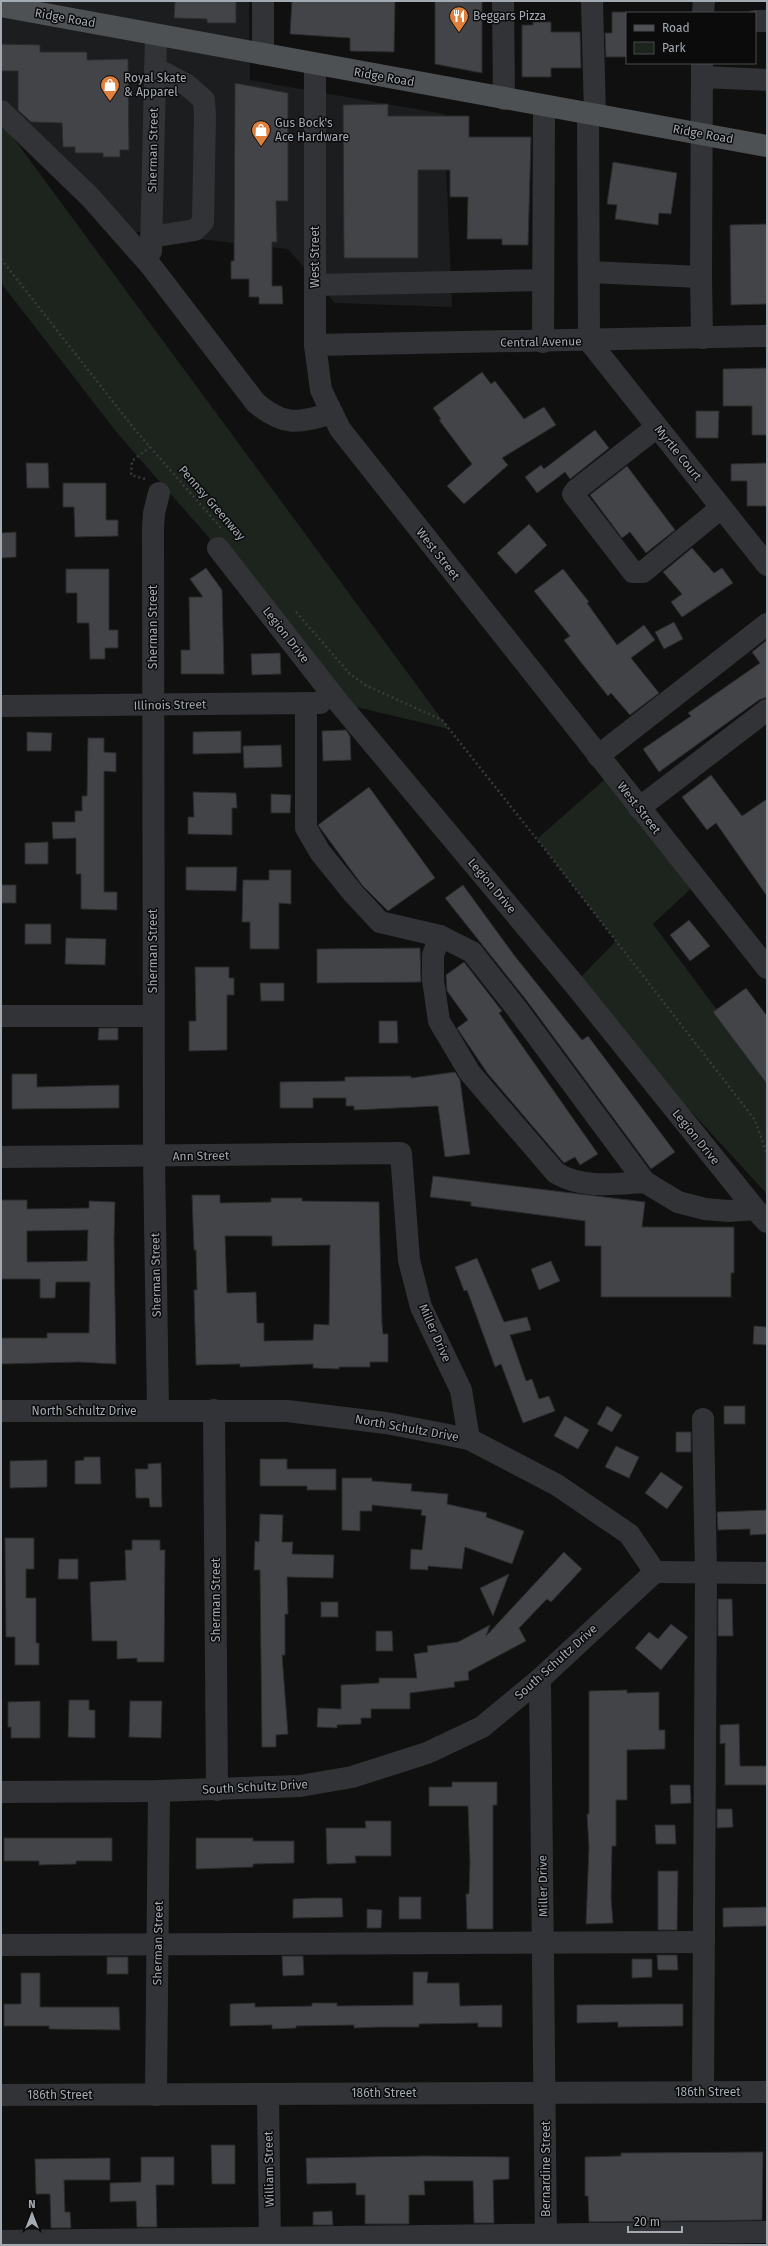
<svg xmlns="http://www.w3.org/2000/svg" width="768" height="2246" viewBox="0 0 768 2246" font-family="'Fira Sans',sans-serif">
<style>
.built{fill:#1c1d1e}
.green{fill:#1d231d}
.building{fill:#424447;stroke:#2a2b2d;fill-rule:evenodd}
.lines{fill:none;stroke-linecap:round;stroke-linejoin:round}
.path{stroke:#383a3d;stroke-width:2.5;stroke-dasharray:2 3;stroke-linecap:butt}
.minor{stroke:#313336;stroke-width:22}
.major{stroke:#4e5154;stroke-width:22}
.labels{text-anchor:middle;stroke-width:3;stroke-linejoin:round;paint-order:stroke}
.poi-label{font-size:12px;fill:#a3aab1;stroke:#0b0b0c;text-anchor:start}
.street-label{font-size:12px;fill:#a3aab1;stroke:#0b0b0c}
</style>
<rect width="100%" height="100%" fill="#101011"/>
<!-- built -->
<polygon class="built" points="1,1 249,1 250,80 444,114 452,307 335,303 288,249 120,230 1,98"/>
<!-- green -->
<g class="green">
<polygon points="1,121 449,729 339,703 218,548 118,434 1,283"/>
<polygon points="612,773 698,882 653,924 767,1077 767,1194 574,984 616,941 537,839"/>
</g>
<!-- building -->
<g class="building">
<polygon points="175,1 236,1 236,23 207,23 207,19 174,18"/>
<polygon points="292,1 395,1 394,52 350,51 350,38 290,34"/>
<polygon points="435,1 482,1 482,73 435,64"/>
<polygon points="612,12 627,12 627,57 606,57 605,33 612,33"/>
<polygon points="533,22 551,22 551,32 580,32 581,68 551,68 551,77 522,77 522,25 533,25"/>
<polygon points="1,44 40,45 40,52 87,52 87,60 128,59 129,150 120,150 120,157 103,157 103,153 75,153 75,147 63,147 62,123 31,122 18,110 18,71 1,71"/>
<polygon points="235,83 288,93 288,201 276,201 277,242 272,242 272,286 282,286 283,304 259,304 259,297 249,297 249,279 231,279 231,261 234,261"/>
<polygon points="388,104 388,116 469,116 469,137 531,137 528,245 502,245 502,239 467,239 468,197 450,197 450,170 418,170 418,258 344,258 343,105"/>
<polygon points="613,162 677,173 671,214 659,213 658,225 615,219 617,205 607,204"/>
<polygon points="767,224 767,304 731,305 730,225"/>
<polygon points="767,368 767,435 752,435 752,406 723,406 723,369"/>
<polygon points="482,372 491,384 495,381 524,419 544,407 556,425 502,458 508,465 464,504 447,486 472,464 439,420 441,419 433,408"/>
<polygon points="696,411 719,411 718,438 696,438"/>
<polygon points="595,430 609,448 570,479 565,472 537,493 525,477 541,465 544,469"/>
<polygon points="26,463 48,463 49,488 27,488"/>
<polygon points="767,463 767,506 747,506 747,481 731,481 731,464"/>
<polygon points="627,466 675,530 646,553 630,532 622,538 590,495"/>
<polygon points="63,483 106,483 106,520 118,520 118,536 75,537 74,507 63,507"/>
<polygon points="529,524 547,545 516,574 497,553"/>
<polygon points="16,532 16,557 1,558 1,533"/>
<polygon points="692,548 714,573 722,568 733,583 682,617 671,602 682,594 663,572"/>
<polygon points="206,568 222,590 224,674 181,674 181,650 190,650 189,597 203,597 190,579"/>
<polygon points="66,569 109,569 109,630 118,630 118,648 105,648 105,659 90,659 89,623 77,623 77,593 66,593"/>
<polygon points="563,569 589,602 587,603 617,645 644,625 655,640 631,658 659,693 630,715 611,693 608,696 580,661 564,640 570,636 534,591"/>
<polygon points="674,622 683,639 664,649 655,632"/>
<polygon points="767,640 767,697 759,700 659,772 643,749 691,716 688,713 760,663 752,652"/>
<polygon points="280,653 281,674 252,675 251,654"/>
<polygon points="346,730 350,736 351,760 323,761 322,731"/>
<polygon points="241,731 241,753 193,754 193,732"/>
<polygon points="27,732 52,733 51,751 27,751"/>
<polygon points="88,738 104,738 104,752 116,753 116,772 104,771 104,892 117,892 117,910 81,909 81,874 76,874 76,838 53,839 52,822 75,822 75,811 82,811 82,796 87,796"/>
<polygon points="281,745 282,767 244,768 243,746"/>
<polygon points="711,775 742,816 767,799 767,896 716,823 707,830 682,797"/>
<polygon points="369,787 435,878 388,911 362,885 318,825"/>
<polygon points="193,792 236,793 237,808 232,808 232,835 188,834 188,817 194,817"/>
<polygon points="271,794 291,795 290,813 271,813"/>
<polygon points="48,842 48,864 25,864 25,843"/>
<polygon points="186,867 237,867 236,891 186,890"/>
<polygon points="269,870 291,870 291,904 279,903 279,949 250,949 250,922 242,922 243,880 269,880"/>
<rect x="1" y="885" width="15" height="18"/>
<polygon points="463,885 514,955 582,1040 588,1036 675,1152 651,1169 527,1001 445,898"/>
<polygon points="689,920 710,946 690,961 670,935"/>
<rect x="25" y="924" width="26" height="20"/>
<polygon points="66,938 106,939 105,965 65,964"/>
<polygon points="420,948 421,982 317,983 317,949"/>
<polygon points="464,962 502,1011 499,1013 598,1154 580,1165 575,1157 564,1163 488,1074 457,1028 468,1020 447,991 446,975"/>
<polygon points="195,967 229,967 229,978 234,978 234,995 227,995 227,1050 189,1051 189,1021 196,1021"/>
<polygon points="260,983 284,983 284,1001 261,1001"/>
<polygon points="746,988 767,1016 767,1084 713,1012"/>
<polygon points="379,1021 397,1021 398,1043 379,1043"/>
<polygon points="99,1028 118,1028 118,1040 98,1040"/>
<polygon points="455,1072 460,1080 470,1154 445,1157 438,1106 354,1110 354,1106 346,1106 346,1098 313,1098 313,1108 280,1108 280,1082 345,1081 345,1077 411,1076 411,1078"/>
<polygon points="12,1074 37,1074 37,1087 119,1085 119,1108 12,1109"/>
<polygon points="433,1176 645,1202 642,1227 734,1227 734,1273 731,1273 731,1297 601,1297 601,1246 585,1246 585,1221 471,1206 471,1202 430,1197"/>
<path d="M192,1195H220V1203L271,1202V1198H302V1201L379,1202L382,1324L383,1334H388V1362H370V1367H339V1369L313,1368V1364L240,1367V1364L196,1365L194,1290H197L196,1250H194ZM225,1236H272V1246L330,1245L329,1325L314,1324L313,1340L264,1341V1323H257L256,1292L227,1293Z"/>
<path d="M1,1200H27V1209L89,1208V1201L115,1202L114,1239L116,1364L79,1362L1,1364V1338H47V1333H89L90,1282H56L55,1298H40V1279H1ZM88,1230L87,1261L27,1262V1231Z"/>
<polygon points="477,1258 504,1322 527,1317 531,1330 510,1335 526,1381 532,1379 539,1399 549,1396 555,1411 523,1423 501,1364 495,1367 467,1290 464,1291 455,1267"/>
<polygon points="551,1261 560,1281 539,1290 531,1269"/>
<polygon points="754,1326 767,1327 767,1345 753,1344"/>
<polygon points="607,1406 622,1415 612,1432 597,1424"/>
<rect x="724" y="1406" width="21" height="18"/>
<polygon points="565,1416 589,1430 578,1449 554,1436"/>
<rect x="676" y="1432" width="15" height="20"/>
<polygon points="616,1446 639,1457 629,1478 605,1467"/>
<polygon points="84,1457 100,1457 101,1484 75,1484 75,1461 84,1460"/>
<polygon points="260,1459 287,1459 287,1469 336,1469 336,1490 307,1490 307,1486 260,1486"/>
<polygon points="47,1460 47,1487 10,1488 10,1461"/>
<polygon points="161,1463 162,1507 150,1507 149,1498 136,1498 135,1469 148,1469 148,1464"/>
<polygon points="661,1472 683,1487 667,1509 645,1493"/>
<polygon points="342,1478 372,1478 372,1481 412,1484 411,1491 448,1494 447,1504 487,1513 486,1517 524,1531 512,1564 465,1547 462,1569 428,1566 428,1570 410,1569 411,1549 422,1550 426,1516 421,1515 422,1510 372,1505 372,1511 360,1511 360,1531 342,1530"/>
<polygon points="767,1510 767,1534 750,1535 750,1529 718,1530 717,1512"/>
<polygon points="260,1514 283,1515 282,1542 293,1542 292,1554 334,1555 333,1578 287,1577 288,1614 285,1614 285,1655 282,1655 288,1734 276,1735 276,1747 262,1747 260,1570 254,1570 255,1541 259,1542"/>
<polygon points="5,1538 34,1538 34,1569 26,1569 26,1598 36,1598 36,1643 39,1643 39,1665 15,1665 15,1637 6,1637"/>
<polygon points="132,1540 160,1540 160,1550 165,1550 164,1662 137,1662 137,1658 117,1659 117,1641 92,1641 90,1582 126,1580 125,1550 132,1550"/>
<polygon points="564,1552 582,1569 551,1602 547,1599 519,1628 526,1641 468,1672 469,1680 454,1682 455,1687 410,1693 410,1709 371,1709 371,1718 361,1718 361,1724 337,1725 337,1728 317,1727 318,1708 341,1709 341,1685 379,1683 379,1678 417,1678 414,1654 428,1652 427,1646 458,1642 490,1625 486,1636"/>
<polygon points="59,1559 78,1559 78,1579 58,1579"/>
<polygon points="509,1574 493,1616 480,1588"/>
<polygon points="718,1599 732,1599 733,1636 718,1636"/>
<rect x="321" y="1602" width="17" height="15"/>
<polygon points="671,1624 688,1637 661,1670 635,1648 649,1632 658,1639"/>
<polygon points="376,1631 392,1631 393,1651 376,1651"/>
<polygon points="627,1690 627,1693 659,1692 659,1730 665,1730 665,1749 627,1750 627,1800 616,1800 616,1846 612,1846 611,1898 613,1923 586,1924 589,1847 587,1814 589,1814 589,1691"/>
<polygon points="69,1700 89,1700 89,1710 95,1710 95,1738 68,1737"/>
<polygon points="40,1701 40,1738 11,1738 11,1727 8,1727 8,1702"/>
<polygon points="130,1701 162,1701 161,1738 129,1737"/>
<polygon points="739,1724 740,1766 767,1766 767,1785 725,1785 725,1743 720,1744 720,1725"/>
<polygon points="452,1782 497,1782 497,1805 493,1805 493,1929 467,1929 466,1894 469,1894 470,1862 468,1806 429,1806 429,1787 452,1787"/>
<polygon points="670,1785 690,1785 691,1803 671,1804"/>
<polygon points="717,1809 732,1809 733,1827 717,1828"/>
<polygon points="365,1821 391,1821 391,1856 355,1856 356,1863 327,1864 326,1828 366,1828"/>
<polygon points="655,1825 675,1825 676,1844 656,1844"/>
<polygon points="4,1838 112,1838 112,1861 76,1861 76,1864 39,1865 39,1861 4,1861"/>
<polygon points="196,1838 253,1838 253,1841 294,1841 294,1863 253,1864 253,1867 196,1869"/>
<polygon points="658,1871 678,1871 677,1930 658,1930"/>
<rect x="399" y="1897" width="22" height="22"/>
<polygon points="312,1898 342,1898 343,1917 293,1918 293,1899"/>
<polygon points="767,1907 767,1926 723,1927 723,1908"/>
<polygon points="367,1909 382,1910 381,1928 367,1928"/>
<polygon points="657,1955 677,1955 678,1970 658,1970"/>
<polygon points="282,1956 303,1956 304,1975 283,1976"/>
<rect x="107" y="1957" width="21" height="17"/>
<polygon points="632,1959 652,1959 652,1977 632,1978"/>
<polygon points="413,1972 428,1972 427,1983 459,1983 460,2006 502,2005 502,2027 478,2027 478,2023 419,2024 419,2027 378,2027 354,2028 354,2025 296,2026 296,2028 272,2029 272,2025 230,2026 230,2004 255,2003 255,2007 312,2006 312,2003 337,2003 337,2006 413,2005"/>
<polygon points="21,1973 40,1973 40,2007 119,2007 120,2030 49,2029 49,2026 4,2026 4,2004 21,2004"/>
<polygon points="659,2004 683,2004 683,2026 618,2027 618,2022 577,2023 577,2005"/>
<polygon points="211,2145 235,2145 235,2184 212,2184"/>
<polygon points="763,2152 762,2220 589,2222 588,2196 585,2196 585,2157 621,2156 621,2153"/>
<polygon points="424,2156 509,2157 509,2179 493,2180 494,2223 474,2223 473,2181 424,2181 425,2195 409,2195 409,2224 365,2224 365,2195 356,2195 356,2183 307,2184 306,2158"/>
<polygon points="141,2157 174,2157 174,2185 156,2185 157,2227 137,2227 136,2201 110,2202 110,2183 141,2182"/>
<polygon points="110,2158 110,2180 64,2180 65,2212 70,2212 71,2228 51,2228 50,2194 36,2194 35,2159"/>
<polygon points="332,2211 333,2225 313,2225 313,2212"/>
</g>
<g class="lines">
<!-- path -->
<g class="path">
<polyline points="1,259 136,431 222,529"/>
<polyline points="145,479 131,475 132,461 150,447"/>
<polyline points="296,612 350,674 367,686 442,720 547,852 755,1120 767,1154"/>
</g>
<!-- minor -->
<g class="minor">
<polyline points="263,1 263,54"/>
<polyline points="503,1 504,99"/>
<polyline points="592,1 595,115"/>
<polyline points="703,13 704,1"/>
<polyline points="755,21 767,21"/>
<polyline points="315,64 315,345 321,390 340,429 767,968"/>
<polyline points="702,77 767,80"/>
<path d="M1,111L90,197L151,266L256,403C285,427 298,423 332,413"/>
<polyline points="588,114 589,341 767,565"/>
<polyline points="151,237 195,230 203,222 205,115 204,100 187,85 155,68"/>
<polyline points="151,251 156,35"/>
<polyline points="589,272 701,277 702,63"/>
<polyline points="701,276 702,338"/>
<polyline points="315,285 543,280"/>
<polyline points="543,342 544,106"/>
<polyline points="315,345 767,336"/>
<polyline points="657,427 576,490 573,494 633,572 643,572 721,508"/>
<polyline points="218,548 339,703 574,984 755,1209 767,1222"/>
<polyline points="306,704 306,828 320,852 353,893 380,922 440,936 472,952 517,1009 645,1182 678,1202 705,1209 729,1211 755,1209"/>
<polyline points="1,706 320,703"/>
<polyline points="598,756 767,624"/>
<polyline points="639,808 767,710"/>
<path d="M440,936L433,955V980L439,1021L470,1073L556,1173C583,1189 614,1184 645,1182"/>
<polyline points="1,1016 153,1016"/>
<polyline points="1,1157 401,1153 409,1260 421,1307 461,1390 469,1439"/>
<polyline points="158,1410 154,1157 153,528 154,513 159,493"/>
<polyline points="214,1410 217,1790"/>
<polyline points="1,1411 287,1411 386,1423 469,1439 557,1485 629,1534 655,1572"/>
<polyline points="655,1572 767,1573"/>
<polyline points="540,1679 546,2245"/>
<polyline points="1,1792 159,1791 300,1786 352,1777 427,1753 482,1727 540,1679 655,1572"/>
<polyline points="1,1945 704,1942"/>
<polyline points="703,2092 706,1573 703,1419"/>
<polyline points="268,2094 270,2245"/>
<polyline points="1,2095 767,2092"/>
<polyline points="156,2095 159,1791"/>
<polyline points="1,2241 767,2232"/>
</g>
<!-- major -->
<polyline class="major" points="1,6 767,146"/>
</g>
<!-- icons -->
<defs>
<symbol id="restaurant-pin" viewBox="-11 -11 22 30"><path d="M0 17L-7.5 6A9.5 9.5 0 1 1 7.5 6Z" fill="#de7f3b" stroke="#0b0b0c"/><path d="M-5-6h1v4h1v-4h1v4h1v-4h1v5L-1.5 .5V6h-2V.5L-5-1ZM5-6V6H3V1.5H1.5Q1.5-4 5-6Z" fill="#fff"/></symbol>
<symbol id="shop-pin" viewBox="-11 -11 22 30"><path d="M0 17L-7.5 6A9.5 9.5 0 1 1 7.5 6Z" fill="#de7f3b" stroke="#0b0b0c"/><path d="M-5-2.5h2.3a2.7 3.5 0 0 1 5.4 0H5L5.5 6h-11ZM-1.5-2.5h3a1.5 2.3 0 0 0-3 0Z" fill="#fff"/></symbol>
</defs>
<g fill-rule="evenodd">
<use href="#restaurant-pin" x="448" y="5" width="22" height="30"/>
<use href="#shop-pin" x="99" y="74" width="22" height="30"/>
<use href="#shop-pin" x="250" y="119" width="22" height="30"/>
</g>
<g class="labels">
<!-- poi labels -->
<g class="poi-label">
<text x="473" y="20">Beggars Pizza</text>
<text x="124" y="82">Royal Skate<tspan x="124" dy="14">&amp; Apparel</tspan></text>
<text x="275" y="127">Gus Bock's<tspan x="275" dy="14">Ace Hardware</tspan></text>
</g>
<!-- street labels -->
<g class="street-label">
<text transform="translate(65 18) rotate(10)" y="4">Ridge Road</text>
<text transform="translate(384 77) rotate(10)" y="4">Ridge Road</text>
<text transform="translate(703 134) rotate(10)" y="4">Ridge Road</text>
<text transform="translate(153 150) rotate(-89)" y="4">Sherman Street</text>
<text transform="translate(315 257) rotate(-90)" y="4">West Street</text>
<text transform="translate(541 342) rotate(-1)" y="4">Central Avenue</text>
<text transform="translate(678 453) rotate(51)" y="4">Myrtle Court</text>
<text transform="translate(212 503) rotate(49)" y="4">Pennsy Greenway</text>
<text transform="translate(438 554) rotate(52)" y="4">West Street</text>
<text transform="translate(153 627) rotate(-90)" y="4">Sherman Street</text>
<text transform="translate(286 635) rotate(52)" y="4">Legion Drive</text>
<text transform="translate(170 705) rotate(-1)" y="4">Illinois Street</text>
<text transform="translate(639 808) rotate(52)" y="4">West Street</text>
<text transform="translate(492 886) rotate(50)" y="4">Legion Drive</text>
<text transform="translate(153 951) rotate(-90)" y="4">Sherman Street</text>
<text transform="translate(696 1137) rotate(51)" y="4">Legion Drive</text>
<text transform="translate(201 1156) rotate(-1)" y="4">Ann Street</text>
<text transform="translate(156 1275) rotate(-91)" y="4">Sherman Street</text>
<text transform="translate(435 1333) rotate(66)" y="4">Miller Drive</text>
<text x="84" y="1415">North Schultz Drive</text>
<text transform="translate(407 1428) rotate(10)" y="4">North Schultz Drive</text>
<text transform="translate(216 1600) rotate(-90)" y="4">Sherman Street</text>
<text transform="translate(556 1662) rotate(-42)" y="4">South Schultz Drive</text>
<text transform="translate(255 1787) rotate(-3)" y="4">South Schultz Drive</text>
<text transform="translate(543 1886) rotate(-91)" y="4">Miller Drive</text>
<text transform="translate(158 1943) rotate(-89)" y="4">Sherman Street</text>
<text x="708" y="2096">186th Street</text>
<text x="384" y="2097">186th Street</text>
<text x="60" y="2099">186th Street</text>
<text transform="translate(269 2169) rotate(-91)" y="4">William Street</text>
<text transform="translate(546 2169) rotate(-90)" y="4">Bernardine Street</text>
</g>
</g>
<!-- border -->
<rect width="768" height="2246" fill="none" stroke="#a3aab1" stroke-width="4"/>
<!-- legend -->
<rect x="626" y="12" width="130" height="52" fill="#0b0b0c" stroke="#484b4e"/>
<rect x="634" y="25" width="20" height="6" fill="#4e5154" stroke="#484b4e"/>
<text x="662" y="32" font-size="12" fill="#a3aab1">Road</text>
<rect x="634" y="42" width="20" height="12" fill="#1d231d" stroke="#484b4e"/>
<text x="662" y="52" font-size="12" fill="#a3aab1">Park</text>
<!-- north arrow -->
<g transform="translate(32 2214)" stroke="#0b0b0c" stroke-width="3" paint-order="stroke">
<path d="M0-3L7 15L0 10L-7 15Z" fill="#a3aab1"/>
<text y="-6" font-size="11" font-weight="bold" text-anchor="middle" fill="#a3aab1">N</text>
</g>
<!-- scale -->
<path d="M628 2226v6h54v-6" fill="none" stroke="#a3aab1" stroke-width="2"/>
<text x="634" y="2226" font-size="12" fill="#a3aab1" stroke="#0b0b0c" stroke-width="3" paint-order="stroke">20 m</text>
</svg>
